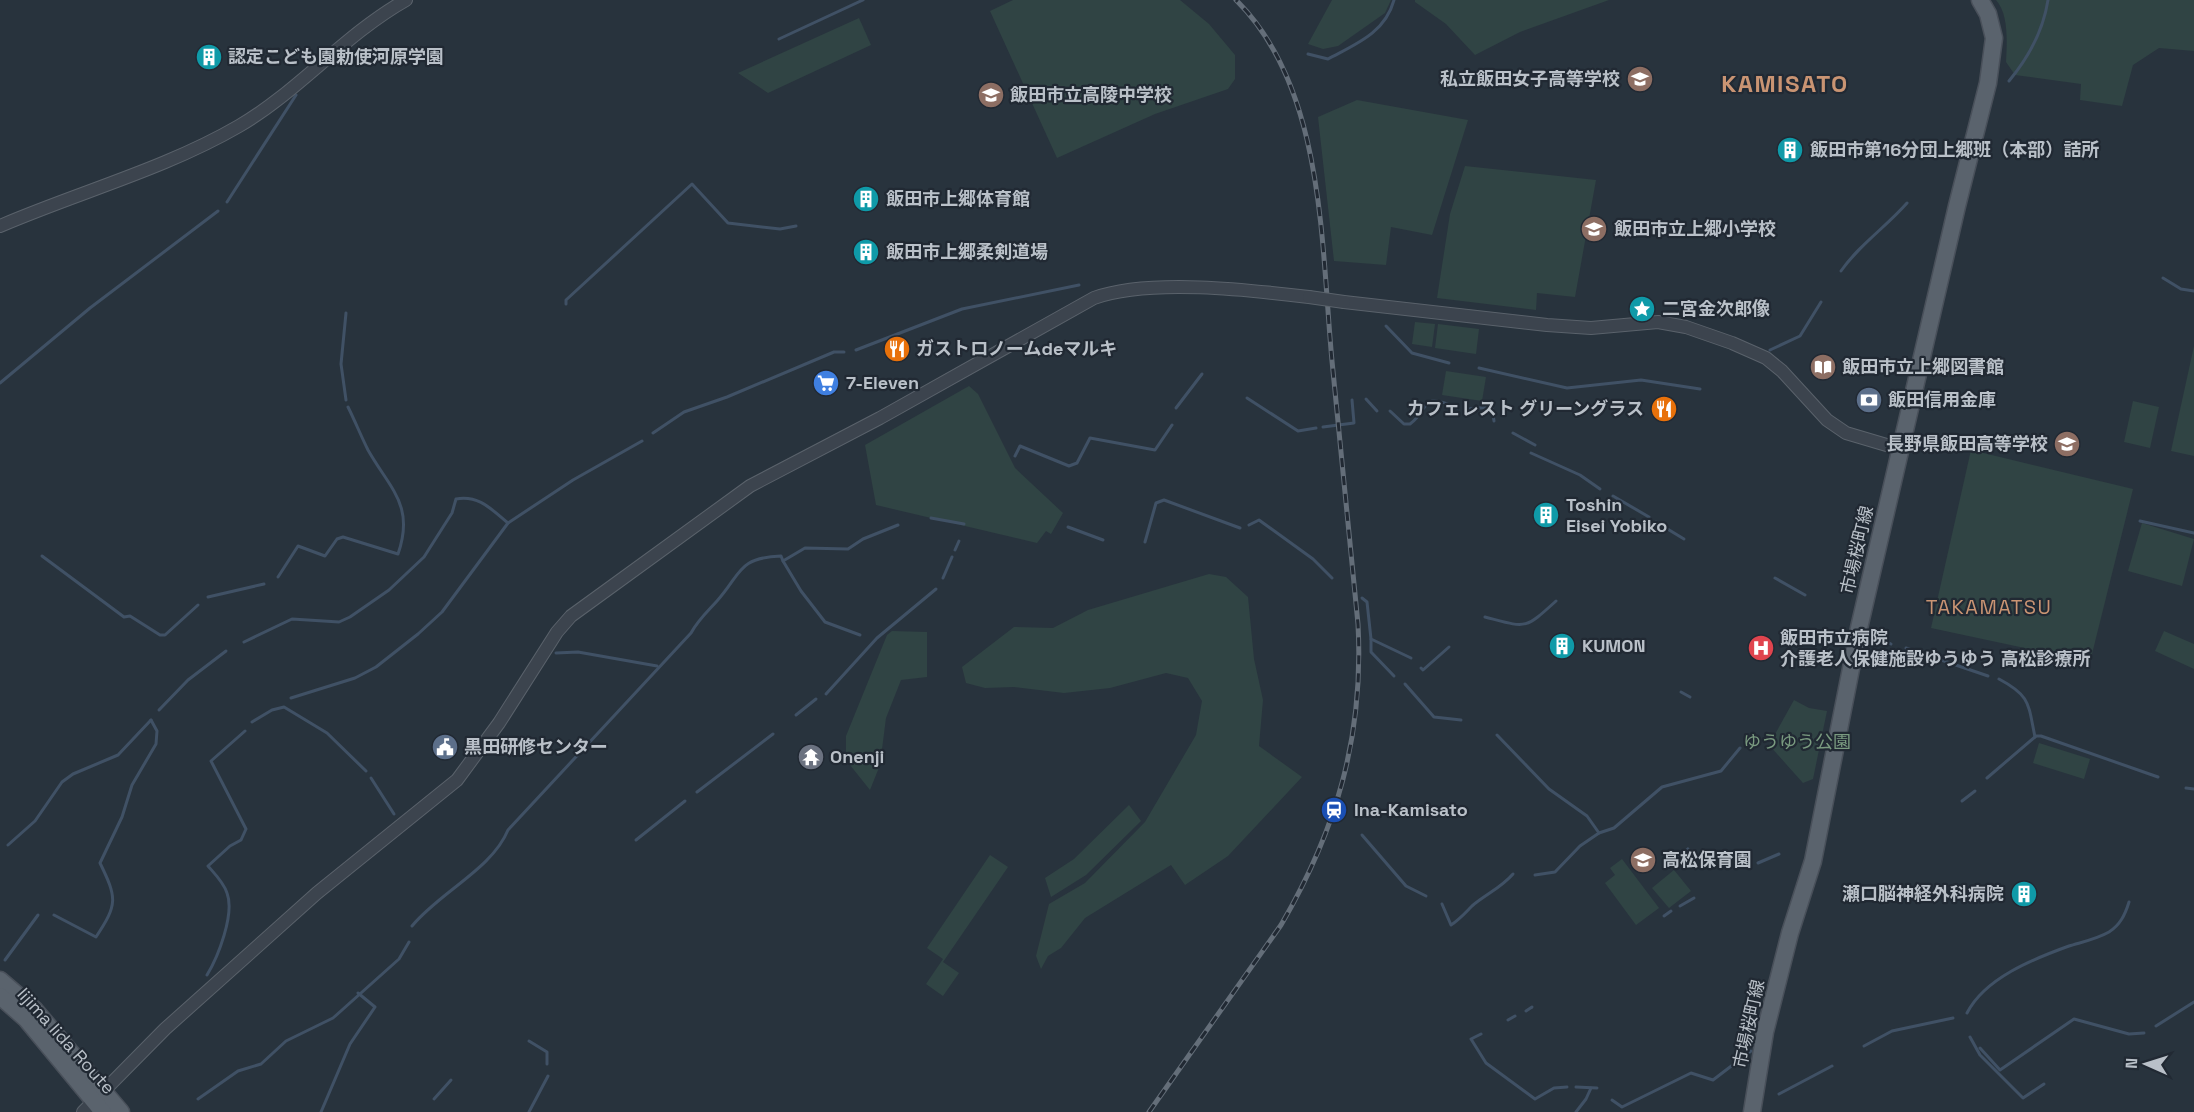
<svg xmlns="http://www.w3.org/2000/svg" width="2194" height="1112" viewBox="0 0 2194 1112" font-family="'Space Grotesk','Noto Sans JP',sans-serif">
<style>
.green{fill:#304444}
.water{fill:#405165}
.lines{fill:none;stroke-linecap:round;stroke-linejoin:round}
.stream{stroke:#405165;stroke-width:3}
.minor-casing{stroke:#5a626b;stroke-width:14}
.major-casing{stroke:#49505a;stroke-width:19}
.minor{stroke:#3c444e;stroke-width:12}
.major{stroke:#5a636d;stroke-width:16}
.rail-casing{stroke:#646e79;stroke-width:5}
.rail{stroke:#212933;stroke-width:3;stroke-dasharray:9;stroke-linecap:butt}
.minor-bridge-casing{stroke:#5a626b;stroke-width:14;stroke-linecap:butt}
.minor-bridge{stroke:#3c444e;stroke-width:12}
.labels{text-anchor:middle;stroke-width:4.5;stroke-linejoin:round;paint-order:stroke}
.poi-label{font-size:18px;font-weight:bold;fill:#b9c0c8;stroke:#212933;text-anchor:start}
.street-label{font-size:18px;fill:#b9c0c8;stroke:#212933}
.park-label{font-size:18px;fill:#7a9b80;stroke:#212933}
.neighbourhood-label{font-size:20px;letter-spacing:1.5px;fill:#c99473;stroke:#212933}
.district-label{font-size:24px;font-weight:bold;letter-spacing:1.5px;fill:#c99473;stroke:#212933}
</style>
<rect width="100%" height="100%" fill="#28333d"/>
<!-- green -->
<g class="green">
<polygon points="1013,0 1180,0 1209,24 1235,55 1235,79 1228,89 1155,114 1057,158 990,11"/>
<polygon points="1332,0 1391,0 1385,13 1338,46 1323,49 1308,44"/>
<polygon points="1415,0 1609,0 1520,32 1475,55 1446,24 1415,2"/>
<path d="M1996,0H2194V51L2159,48L2133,65L2122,106L2080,100L2081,84L2015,75L2006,62C2007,44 2009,14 1996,0Z"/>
<polygon points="859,18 871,45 768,93 738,73"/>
<polygon points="1357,100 1468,120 1432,235 1391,227 1386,265 1334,261 1318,117"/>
<polygon points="1465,166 1596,180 1575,297 1537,293 1536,310 1437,298 1450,214"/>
<polygon points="1415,322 1435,324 1432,347 1412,344"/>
<polygon points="1438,324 1479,329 1476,354 1435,348"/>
<polygon points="2194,346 2194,456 2171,451"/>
<polygon points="1446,371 1486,377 1482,401 1442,395"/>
<polygon points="969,386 978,394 1015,468 1063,513 1051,534 1046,531 1037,543 876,505 865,445"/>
<polygon points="2133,401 2159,407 2150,448 2124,442"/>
<polygon points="1971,450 2133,489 2090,662 1931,628"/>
<polygon points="2142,523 2194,539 2182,586 2128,571"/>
<polygon points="1209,574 1226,577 1248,597 1254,659 1263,700 1259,746 1302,777 1228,856 1185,885 1171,865 1085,918 1061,948 1048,956 1041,969 1036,956 1049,904 1085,883 1145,822 1196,735 1202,701 1188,678 1166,673 1110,688 1064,693 1014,687 985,688 966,683 962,667 1014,627 1053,628 1088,610"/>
<polygon points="892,631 927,632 927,677 901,680 886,718 880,765 870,790 846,760 846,736 887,635"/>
<polygon points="2164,631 2194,644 2194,669 2155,651"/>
<polygon points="1794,700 1809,708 1827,711 1813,779 1803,783 1769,745"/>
<polygon points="2039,743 2090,759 2084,779 2033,763"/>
<polygon points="1129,805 1141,821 1086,875 1051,897 1045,878 1074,859"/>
<polygon points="990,855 1008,867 943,962 959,973 943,996 926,984 943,959 927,948"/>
<polygon points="1622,859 1659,908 1636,925 1605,883 1615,875 1610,868"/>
<polygon points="1674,870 1691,891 1669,908 1652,888"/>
</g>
<!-- water -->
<polygon class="water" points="1688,847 1693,853 1680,864 1675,858"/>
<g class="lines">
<!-- stream -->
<g class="stream">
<polyline points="779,39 863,0"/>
<path d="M1308,54L1328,59C1356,44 1385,33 1394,0"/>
<path d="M2009,81C2029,57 2043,32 2048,0"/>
<polyline points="227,202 296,95"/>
<path d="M1841,271C1859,245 1886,227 1907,203"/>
<polyline points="2163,278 2181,289 2194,291"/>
<polyline points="566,304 566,300 692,184 728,223 780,229 796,226"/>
<polyline points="1386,326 1412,353 1449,363"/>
<polyline points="856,350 962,309 1079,285"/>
<polyline points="1770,350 1800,336 1821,302"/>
<polyline points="1479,368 1567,388 1641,380 1700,389"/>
<polyline points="0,383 90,308 218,211"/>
<polyline points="1247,398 1298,431 1316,428"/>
<polyline points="1366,399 1377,411"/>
<polyline points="346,400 341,364 346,313"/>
<polyline points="1176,408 1202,374"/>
<polyline points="1468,409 1492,407 1494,421"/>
<path d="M1390,411L1404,424H1410C1430,410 1419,390 1457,408"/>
<polyline points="1323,427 1354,423 1352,400"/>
<polyline points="653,433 684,412 727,397 834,352 844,352"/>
<polyline points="1513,433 1535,445"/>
<polyline points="1531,453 1580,475 1600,489"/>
<polyline points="1015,456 1020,446 1069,466 1077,463 1090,438 1155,450 1172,425"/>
<polyline points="1613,496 1649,517"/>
<polyline points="931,518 964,524"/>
<polyline points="2140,521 2194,533"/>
<polyline points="1656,522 1684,539"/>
<polyline points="1249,525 1259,520 1313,559 1332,578"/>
<polyline points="1068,527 1103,540"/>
<polyline points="1145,542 1156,503 1164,500 1240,528"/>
<polyline points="955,550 959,541"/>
<polyline points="42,556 124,617 130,616 160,635 165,635 198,605"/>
<polyline points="783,561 801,591 825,622 860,635"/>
<path d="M278,577L298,546L325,556L337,539L343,537L398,554C415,505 390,489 368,450C361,436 355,421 348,407"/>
<polyline points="943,578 952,557"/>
<polyline points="1775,578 1805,595"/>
<polyline points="208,597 264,584"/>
<polyline points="1362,598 1367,602 1371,639 1411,658"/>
<path d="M1485,617C1527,628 1524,630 1556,601"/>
<polyline points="1371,639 1371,652 1394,676"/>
<polyline points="1881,639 1891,644"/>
<path d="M244,642L292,619L339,622L350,617L389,590L424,557L452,513L456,499C479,495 491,509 508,523"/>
<polyline points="1906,648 1988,676"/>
<polyline points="556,653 578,652 657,666"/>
<polyline points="1421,668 1423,670 1449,647"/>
<path d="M1999,679C2031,696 2028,704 2035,737"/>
<polyline points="1405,684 1434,717 1461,720"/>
<polyline points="1681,692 1690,697"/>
<polyline points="826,694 877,638 936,589"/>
<polyline points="291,698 355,678 376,667 418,634 442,612 508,523 573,480 642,441"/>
<polyline points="159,710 188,680 226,651"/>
<polyline points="796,715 816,699"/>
<polyline points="252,722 272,710 284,707 327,733 366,771"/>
<polyline points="1497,735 1549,789 1587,816 1599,833 1614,828 1662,787 1721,771 1740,748"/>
<polyline points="371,778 394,814"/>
<polyline points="1987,778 2036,736 2041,736 2158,777"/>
<polyline points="2186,788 2194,789"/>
<polyline points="697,792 773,734"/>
<polyline points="1962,801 1975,791"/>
<polyline points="1362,835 1406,886 1426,896"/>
<polyline points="636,840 685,801"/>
<polyline points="8,845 35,821 62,782 73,774 118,755 151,720"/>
<polyline points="1758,863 1779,854"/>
<polyline points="1535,875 1555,872 1580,846 1599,833"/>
<path d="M1442,904L1451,925C1460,919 1465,913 1472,906C1486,894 1501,888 1513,874"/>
<polyline points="1680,906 1694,898"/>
<path d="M54,915L96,937C118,904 117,898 100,863L122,817L132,785L156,744L157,731L151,720"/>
<polyline points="1664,916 1671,911"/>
<path d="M412,926C440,892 492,869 508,830L691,633C698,620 707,612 717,601C742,573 737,558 781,556L783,561L805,548L848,549L863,539L898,525"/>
<polyline points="5,960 38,915"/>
<path d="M207,975C218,957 235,914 227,893C224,883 215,874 208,866L230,846L241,840L246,829L211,761L245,731"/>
<polyline points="1526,1011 1532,1007"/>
<path d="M1967,1013C1985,978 2033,959 2069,946C2082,942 2097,939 2109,932C2120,925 2125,915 2129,902"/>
<polyline points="1508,1020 1515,1016"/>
<polyline points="2156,1026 2194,1002"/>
<polyline points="1481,1034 1471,1039 1486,1063 1535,1099 1554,1088 1567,1087"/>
<polyline points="1970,1037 1980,1055 2023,1098 2044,1084"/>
<polyline points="529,1041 547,1052 547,1064"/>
<polyline points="1864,1046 1892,1031 1953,1018"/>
<polyline points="1980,1048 2000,1070 2074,1019 2129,1034 2144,1033"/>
<polyline points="1576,1087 1597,1088"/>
<polyline points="1779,1094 1832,1066"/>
<polyline points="198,1099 238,1071 261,1064 286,1041 333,1018 399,959 409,942"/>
<polyline points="434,1099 451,1080"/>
<polyline points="1612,1100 1622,1107 1691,1073 1713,1080 1751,1051"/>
<polyline points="321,1112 350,1044 375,1007 358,993"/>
<polyline points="529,1112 548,1076"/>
<polyline points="1576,1112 1586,1099 1591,1088"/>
</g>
<defs>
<g id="minor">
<path d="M0,226C79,192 165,169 239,126C299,91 344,35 406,0"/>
<polyline points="1344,302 1547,325 1591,328 1658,322 1686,327 1732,343 1766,358 1782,371 1827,420 1846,433 1900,449"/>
<path d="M83,1112L165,1029L317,893L457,780L499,723L557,632L571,616L750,486L880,418L1094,298C1149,278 1250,290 1309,297"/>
</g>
<g id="major">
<polyline points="0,980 35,1010 121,1112"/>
<polyline points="0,996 26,1019 103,1112"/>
<polyline points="1752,1112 1765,1032 1790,933 1813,861 1859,628 1957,206 1988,83 1994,38 1988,14 1980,0"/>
</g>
</defs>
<!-- minor casing -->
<use href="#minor" class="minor-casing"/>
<!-- major casing -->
<use href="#major" class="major-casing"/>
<!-- minor -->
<use href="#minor" class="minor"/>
<!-- major -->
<use href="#major" class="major"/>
<defs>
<path id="rail" d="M1149,1112L1281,925C1337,829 1364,735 1358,624C1349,536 1341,449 1332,361C1321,245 1325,88 1236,0"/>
</defs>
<!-- rail casing -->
<use href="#rail" class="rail-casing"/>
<!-- rail -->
<use href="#rail" class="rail"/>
<defs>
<polyline id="minor-bridge" points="1309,297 1344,302"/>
</defs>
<!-- minor-bridge casing -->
<use href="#minor-bridge" class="minor-bridge-casing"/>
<!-- minor-bridge -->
<use href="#minor-bridge" class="minor-bridge"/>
</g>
<!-- icons -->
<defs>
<symbol id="building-disc" viewBox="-11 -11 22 22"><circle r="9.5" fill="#0f9aa8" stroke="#212933"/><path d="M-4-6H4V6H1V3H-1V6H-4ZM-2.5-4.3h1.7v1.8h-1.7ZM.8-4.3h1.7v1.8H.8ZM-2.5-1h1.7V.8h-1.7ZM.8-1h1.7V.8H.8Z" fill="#fff"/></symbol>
<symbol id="school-disc" viewBox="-11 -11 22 22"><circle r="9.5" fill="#8d6e63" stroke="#212933"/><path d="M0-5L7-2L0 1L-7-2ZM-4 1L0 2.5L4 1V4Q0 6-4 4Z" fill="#fff"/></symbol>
<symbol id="sight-disc" viewBox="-11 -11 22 22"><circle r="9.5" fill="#0f9aa8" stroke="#212933"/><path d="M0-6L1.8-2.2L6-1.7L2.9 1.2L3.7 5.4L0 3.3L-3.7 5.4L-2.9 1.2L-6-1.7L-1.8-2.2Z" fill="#fff"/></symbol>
<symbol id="restaurant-disc" viewBox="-11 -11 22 22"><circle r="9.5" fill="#e8710a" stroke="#212933"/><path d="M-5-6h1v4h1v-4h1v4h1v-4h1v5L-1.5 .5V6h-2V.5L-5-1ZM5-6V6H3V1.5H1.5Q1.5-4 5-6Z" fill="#fff"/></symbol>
<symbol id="library-disc" viewBox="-11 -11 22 22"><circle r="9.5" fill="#8d6e63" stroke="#212933"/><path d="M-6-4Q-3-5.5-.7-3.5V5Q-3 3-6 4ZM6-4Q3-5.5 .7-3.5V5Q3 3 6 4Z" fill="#fff"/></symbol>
<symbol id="supermarket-disc" viewBox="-11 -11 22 22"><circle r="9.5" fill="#3f7fe0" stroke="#212933"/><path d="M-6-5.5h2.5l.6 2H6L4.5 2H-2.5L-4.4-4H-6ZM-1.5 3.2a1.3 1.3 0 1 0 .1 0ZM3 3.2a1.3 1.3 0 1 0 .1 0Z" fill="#fff"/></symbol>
<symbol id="bank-disc" viewBox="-11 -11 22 22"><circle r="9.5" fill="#5c6f8a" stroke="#212933"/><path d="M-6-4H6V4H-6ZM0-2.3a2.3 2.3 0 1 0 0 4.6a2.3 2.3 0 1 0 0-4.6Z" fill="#fff"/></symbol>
<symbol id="hospital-disc" viewBox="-11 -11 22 22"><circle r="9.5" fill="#e0444e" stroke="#212933"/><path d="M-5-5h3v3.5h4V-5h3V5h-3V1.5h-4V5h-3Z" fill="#fff"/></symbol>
<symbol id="civic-disc" viewBox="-11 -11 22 22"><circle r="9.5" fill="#5c6f8a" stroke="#212933"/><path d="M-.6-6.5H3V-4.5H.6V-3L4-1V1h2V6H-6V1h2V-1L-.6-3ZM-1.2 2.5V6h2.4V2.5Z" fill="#fff"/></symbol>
<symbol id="temple-disc" viewBox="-11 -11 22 22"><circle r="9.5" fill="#6b7280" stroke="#212933"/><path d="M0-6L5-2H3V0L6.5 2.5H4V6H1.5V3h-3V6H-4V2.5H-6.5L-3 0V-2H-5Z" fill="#fff"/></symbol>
<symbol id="station-disc" viewBox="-11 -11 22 22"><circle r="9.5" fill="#1a4fb4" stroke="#212933"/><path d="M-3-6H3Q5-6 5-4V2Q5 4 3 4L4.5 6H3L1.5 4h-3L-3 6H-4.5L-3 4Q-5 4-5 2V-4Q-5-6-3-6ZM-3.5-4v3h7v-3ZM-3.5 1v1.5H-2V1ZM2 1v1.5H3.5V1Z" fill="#fff"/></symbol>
</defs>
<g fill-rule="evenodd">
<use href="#building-disc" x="194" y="42" width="30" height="30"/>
<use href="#school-disc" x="1625" y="64" width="30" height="30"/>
<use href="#school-disc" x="976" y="80" width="30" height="30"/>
<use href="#building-disc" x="1775" y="135" width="30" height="30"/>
<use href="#building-disc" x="851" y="184" width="30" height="30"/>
<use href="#school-disc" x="1579" y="214" width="30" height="30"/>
<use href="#building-disc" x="851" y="237" width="30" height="30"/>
<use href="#sight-disc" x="1627" y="294" width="30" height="30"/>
<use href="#restaurant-disc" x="882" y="334" width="30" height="30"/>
<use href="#library-disc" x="1808" y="352" width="30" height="30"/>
<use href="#supermarket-disc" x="811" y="368" width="30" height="30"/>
<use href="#bank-disc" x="1854" y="385" width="30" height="30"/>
<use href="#restaurant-disc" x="1649" y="394" width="30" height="30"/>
<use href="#school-disc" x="2052" y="429" width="30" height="30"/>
<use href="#building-disc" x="1531" y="500" width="30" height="30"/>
<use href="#building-disc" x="1547" y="631" width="30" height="30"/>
<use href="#hospital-disc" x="1746" y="633" width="30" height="30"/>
<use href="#civic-disc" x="430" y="732" width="30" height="30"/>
<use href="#temple-disc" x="796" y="742" width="30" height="30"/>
<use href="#station-disc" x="1319" y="795" width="30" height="30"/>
<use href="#school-disc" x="1628" y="845" width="30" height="30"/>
<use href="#building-disc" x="2009" y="879" width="30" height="30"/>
</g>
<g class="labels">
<!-- poi labels -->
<g class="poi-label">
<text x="228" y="63">認定こども園勅使河原学園</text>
<text x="1620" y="85" text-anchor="end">私立飯田女子高等学校</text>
<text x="1010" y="101">飯田市立高陵中学校</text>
<text x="1810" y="156">飯田市第16分団上郷班（本部）詰所</text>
<text x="886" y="205">飯田市上郷体育館</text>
<text x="1614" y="235">飯田市立上郷小学校</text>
<text x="886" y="258">飯田市上郷柔剣道場</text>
<text x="1662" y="315">二宮金次郎像</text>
<text x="916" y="355">ガストロノームdeマルキ</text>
<text x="1842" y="373">飯田市立上郷図書館</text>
<text x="846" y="389">7-Eleven</text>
<text x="1888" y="406">飯田信用金庫</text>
<text x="1644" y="415" text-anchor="end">カフェレスト グリーングラス</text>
<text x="2048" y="450" text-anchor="end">長野県飯田高等学校</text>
<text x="1566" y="511">Toshin<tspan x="1566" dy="21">Eisei Yobiko</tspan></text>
<text x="1780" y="644">飯田市立病院<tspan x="1780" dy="21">介護老人保健施設ゆうゆう 高松診療所</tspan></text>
<text x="1582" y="652">KUMON</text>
<text x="464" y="753">黒田研修センター</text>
<text x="830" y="763">Onenji</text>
<text x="1354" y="816">Ina-Kamisato</text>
<text x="1662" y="866">高松保育園</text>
<text x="2004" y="900" text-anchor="end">瀬口脳神経外科病院</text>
</g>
<!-- street labels -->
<g class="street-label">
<text transform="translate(1857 550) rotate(-77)" y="6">市場桜町線</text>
<text transform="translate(1749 1024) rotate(-78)" y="6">市場桜町線</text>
<text transform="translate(66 1041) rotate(48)" y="6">Iijima Iida Route</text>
</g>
<!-- park labels -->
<g class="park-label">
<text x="1797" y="748">ゆうゆう公園</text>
</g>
<!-- neighbourhood labels -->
<g class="neighbourhood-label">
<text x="1989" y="614">TAKAMATSU</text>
</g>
<!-- district labels -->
<g class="district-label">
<text x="1785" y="92">KAMISATO</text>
</g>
</g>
<!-- north arrow -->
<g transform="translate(2146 1064) rotate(273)" stroke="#212933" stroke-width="4.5" paint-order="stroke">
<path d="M0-4.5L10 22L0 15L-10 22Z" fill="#b9c0c8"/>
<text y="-9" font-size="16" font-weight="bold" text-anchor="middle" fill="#b9c0c8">N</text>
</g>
</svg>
